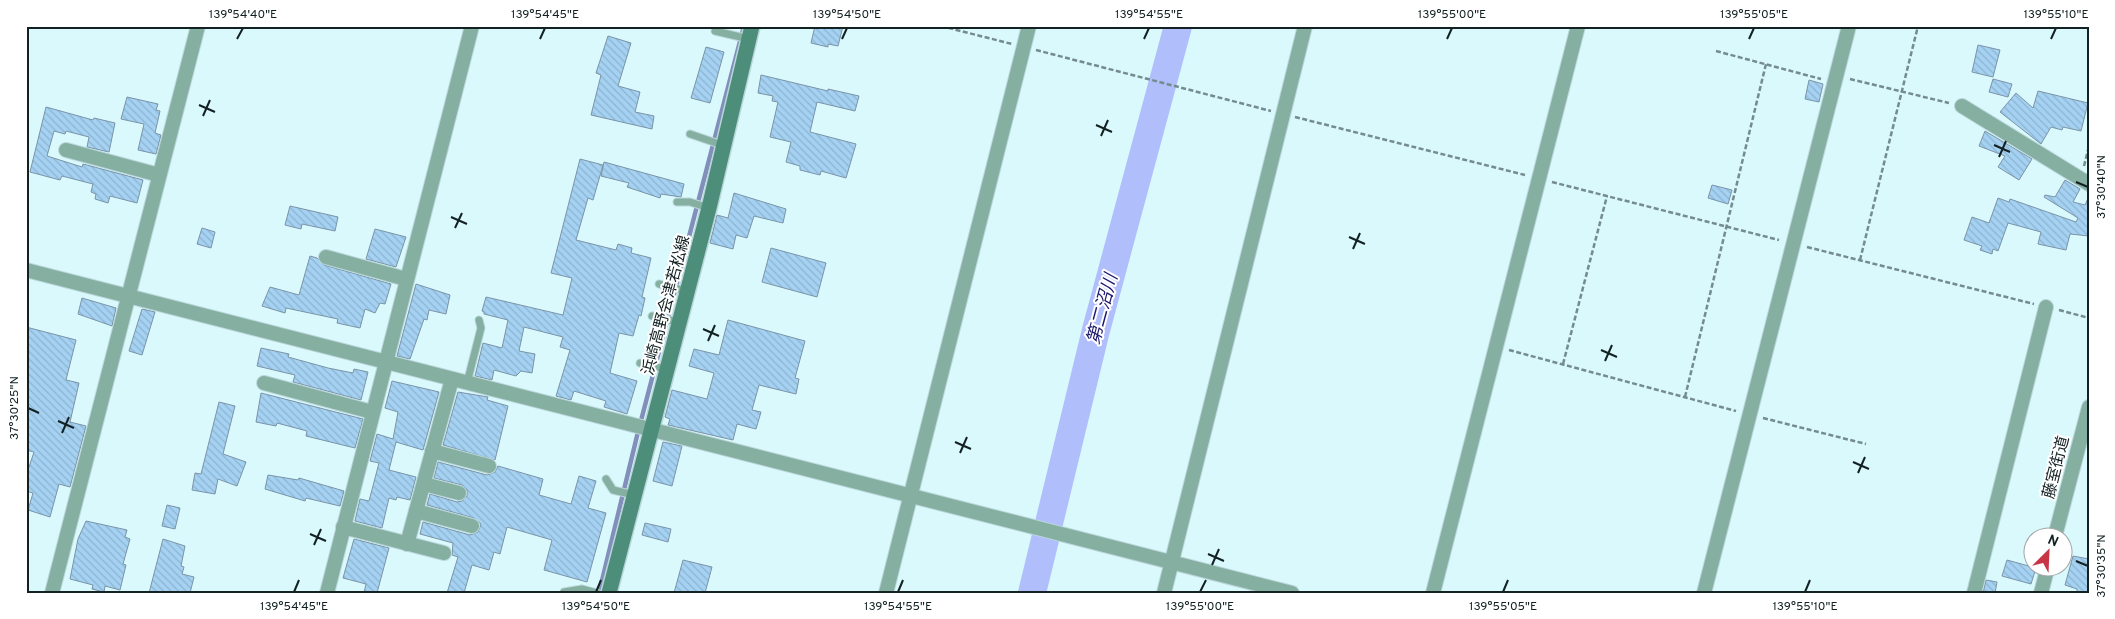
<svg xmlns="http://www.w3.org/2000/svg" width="2115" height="619" viewBox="0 0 2115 619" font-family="Overpass,'Noto Sans JP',sans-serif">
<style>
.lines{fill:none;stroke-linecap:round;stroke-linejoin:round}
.stream{stroke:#828fbb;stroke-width:4.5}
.river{stroke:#b1befc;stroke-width:28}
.building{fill:url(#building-back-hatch);stroke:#7a94a7}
.lane-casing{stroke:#bad6da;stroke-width:9}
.street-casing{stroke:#bad6da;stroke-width:16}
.secondary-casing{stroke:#bad6da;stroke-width:18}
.path{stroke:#758c8f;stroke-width:2.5;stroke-dasharray:5 2.5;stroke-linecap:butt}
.lane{stroke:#85afa0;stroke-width:7}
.street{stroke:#85afa0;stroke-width:14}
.secondary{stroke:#4c8e79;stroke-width:15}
.ticks{fill:none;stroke:#132123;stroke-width:2}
.labels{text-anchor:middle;stroke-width:4;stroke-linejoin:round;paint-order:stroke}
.street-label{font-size:16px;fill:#132123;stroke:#fff}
.water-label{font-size:18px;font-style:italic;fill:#1c186e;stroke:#fff}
.neatline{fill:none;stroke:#132123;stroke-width:2}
.ticks-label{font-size:12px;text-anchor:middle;fill:#132123}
</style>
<defs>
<pattern id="building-back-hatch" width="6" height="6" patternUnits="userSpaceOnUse" patternTransform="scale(1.25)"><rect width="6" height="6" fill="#a5d2f3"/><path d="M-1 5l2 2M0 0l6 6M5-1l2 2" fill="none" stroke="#8db4d0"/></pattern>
</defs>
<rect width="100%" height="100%" fill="#daf9fd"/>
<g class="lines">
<!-- stream -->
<polyline class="stream" points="599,593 637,436 744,26"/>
<!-- river -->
<polyline class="river" points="1032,593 1096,330 1178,26"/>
</g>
<!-- building -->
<g class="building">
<polygon points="815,26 843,26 838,46 828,44 828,47 811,43"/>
<polygon points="608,36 631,43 618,86 640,92 635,112 654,116 652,129 591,115 601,75 596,73"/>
<polygon points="1978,45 2000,50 1993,77 1972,72"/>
<polygon points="706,47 724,52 710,103 691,98"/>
<polygon points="761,75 828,91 828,89 859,96 855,111 817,102 810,132 856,144 846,178 821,171 820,175 800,170 800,166 786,162 791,142 770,137 778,102 772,101 773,96 758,93"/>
<polygon points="1993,79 2012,84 2008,97 1989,92"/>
<polygon points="1809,80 1823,84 1819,102 1805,99"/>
<polygon points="2038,91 2088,103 2081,131 2063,127 2062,130 2051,127 2041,144 2000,112 2016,93 2033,108"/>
<polygon points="127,97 158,104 156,110 160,111 155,133 161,135 156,154 138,150 144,124 121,119"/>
<polygon points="46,107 93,120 94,118 115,123 109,152 87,147 89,137 66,131 65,134 54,131 47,156 82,167 83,164 143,180 137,203 110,196 108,203 95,199 96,194 91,192 93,184 62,176 60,180 30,172"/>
<polygon points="1985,131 2032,159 2019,180 1998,167 2005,156 1979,146"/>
<polygon points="580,159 603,165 593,200 588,198 576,240 616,250 618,244 632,248 631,253 651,258 642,297 645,298 641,316 639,315 633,336 619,333 610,373 637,381 627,414 604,407 606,401 574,391 571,400 556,396 570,350 560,347 563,337 524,327 519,351 535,354 532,373 521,371 516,376 494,370 492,380 475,376 483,343 502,348 508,320 484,314 484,312 482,311 486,297 563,315 572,278 551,273"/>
<polygon points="604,162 684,184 681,197 661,194 660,198 627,187 629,183 601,176"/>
<polygon points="2065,180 2080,189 2073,202 2085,205 2089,196 2089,236 2070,234 2066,250 2038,244 2041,232 2008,223 1998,251 1993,249 1992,254 1980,250 1982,246 1964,240 1972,217 1989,223 1998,198 2009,202 2010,199 2076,222 2078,218 2044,197 2045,195 2055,197"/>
<polygon points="1712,185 1732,190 1728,204 1708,198"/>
<polygon points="734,193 786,209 783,223 754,216 747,238 736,235 733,249 710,243 717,215 728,218"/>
<polygon points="290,206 338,217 335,231 302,224 301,229 285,225"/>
<polygon points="202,228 215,232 211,248 197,244"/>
<polygon points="375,229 406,237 396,267 366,259"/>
<polygon points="771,248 826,263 817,297 762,282"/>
<polygon points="310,256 317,258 324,265 391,284 385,304 380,303 375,313 365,309 360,328 337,323 338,319 286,308 285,313 262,306 270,287 299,295"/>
<polygon points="416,284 450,295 446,314 429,310 427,320 424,319 410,359 397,356"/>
<polygon points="82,298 116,308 112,326 78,314"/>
<polygon points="142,309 155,312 142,355 129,351"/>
<polygon points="728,320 805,341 795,378 799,379 796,394 759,385 752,410 761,412 756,429 737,424 733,440 668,425 670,419 665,417 672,390 707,399 714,373 689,366 694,349 719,355"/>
<polygon points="26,327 76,340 66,380 79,383 70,422 86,426 70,487 59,484 50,517 28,510 33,493 26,491 26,476 34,452 26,450"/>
<polygon points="261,348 289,354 288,357 328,368 353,373 354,369 368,372 361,400 293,382 295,375 257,366"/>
<polygon points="392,381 439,392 423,450 396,442 389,470 416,477 410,500 397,497 396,500 389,498 382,528 355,521 360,499 369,501 379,463 370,461 377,434 393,439 398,412 385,408"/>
<polygon points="458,392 488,397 487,400 508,406 495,460 443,445"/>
<polygon points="261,393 363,419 355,448 306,436 307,431 277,423 276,426 256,422"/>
<polygon points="219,402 235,406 223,454 246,462 237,486 218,479 215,494 192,490 195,473 201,474"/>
<polygon points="663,442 682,446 672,486 653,481"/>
<polygon points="438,462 487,475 495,472 498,466 543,479 539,495 571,504 579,476 596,481 588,508 606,513 587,582 544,570 552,540 507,527 500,554 494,552 489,570 472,565 464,593 447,593 458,557 452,555 453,543 420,534 423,522 470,535 478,532 481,524 474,518 427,505 430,494 457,502 462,501 467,496 467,490 462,485 434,478"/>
<polygon points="268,475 298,480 299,478 344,491 340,506 306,498 305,501 265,489"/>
<polygon points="167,505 180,508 175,529 162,526"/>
<polygon points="86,521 127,530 125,537 130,539 123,564 126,565 120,590 105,586 104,592 92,589 93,585 70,579 78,539"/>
<polygon points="645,523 671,529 668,542 642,535"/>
<polygon points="163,539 185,546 181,566 184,567 182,574 194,577 190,593 149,593"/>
<polygon points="354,539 389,548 377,593 364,593 366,584 343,578"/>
<polygon points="2073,556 2089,559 2089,593 2077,593 2077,589 2065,585"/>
<polygon points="683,560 712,567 705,593 674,593"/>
<polygon points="2007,560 2036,568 2031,584 2002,576"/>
<polygon points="1986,580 1997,582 1995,593 1983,593"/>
</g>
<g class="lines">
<defs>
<g id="lane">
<polyline points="715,31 749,39"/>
<polyline points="690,134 722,145"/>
<polyline points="677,202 690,202 709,208"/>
<polyline points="659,284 686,291"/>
<polyline points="652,316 678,322"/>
<polyline points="640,363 666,369"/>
<polyline points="467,383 481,328 479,320"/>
<polyline points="606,479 613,490 634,495"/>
<polyline points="564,592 582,589 597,593"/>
</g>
<g id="street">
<polyline points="1962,106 2089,184"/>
<polyline points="66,150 159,175"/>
<polyline points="326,257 406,279"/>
<polyline points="26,270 1292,593"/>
<polyline points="264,383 372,412"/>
<polyline points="432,451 489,466"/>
<polyline points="424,484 459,493"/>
<polyline points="416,511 472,526"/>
<polyline points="343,527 444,553"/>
<polyline points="2055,536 2089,407"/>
<polyline points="407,544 452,379"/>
<polyline points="52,593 198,26"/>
<polyline points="327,593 472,26"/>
<polyline points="886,593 1029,26"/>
<polyline points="1164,593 1305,26"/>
<polyline points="1433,593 1578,26"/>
<polyline points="1704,593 1849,26"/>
<polyline points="1974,593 2046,307"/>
<polyline points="2041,593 2048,566"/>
</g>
<polyline id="secondary" points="609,593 709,208 752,26"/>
</defs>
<!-- lane casing -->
<use href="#lane" class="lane-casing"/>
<!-- street casing -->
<use href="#street" class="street-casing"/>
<!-- secondary casing -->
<use href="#secondary" class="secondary-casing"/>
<!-- path -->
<g class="path">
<polyline points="941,26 1012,44"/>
<polyline points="1036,50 1271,111"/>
<polyline points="1716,51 1821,79"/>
<polyline points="1850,79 1949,103"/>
<polyline points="1295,117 1525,175"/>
<polyline points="2084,166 2089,146"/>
<polyline points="1552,182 1779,240"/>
<polyline points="1807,247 2034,304"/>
<polyline points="1860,260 1918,26"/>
<polyline points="2059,310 2089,318"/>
<polyline points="1509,350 1736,411"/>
<polyline points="1563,364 1607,196"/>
<polyline points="1685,397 1766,64"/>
<polyline points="1763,418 1866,444"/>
</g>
<!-- lane -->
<use href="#lane" class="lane"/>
<!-- street -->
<use href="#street" class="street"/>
<!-- secondary -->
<use href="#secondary" class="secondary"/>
</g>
<!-- ticks -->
<path class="ticks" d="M237,39L243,28M540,39L545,28M842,39L847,28M1144,39L1149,28M1447,39L1452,28M1749,39L1754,28M2051,39L2056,28M199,105L215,112M203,116L210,100M1096,125L1112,132M1101,136L1108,120M1994,145L2010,152M1999,157L2006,141M2076,182L2088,187M451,217L467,224M455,228L462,213M1349,237L1365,244M1353,249L1360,233M703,329L719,336M708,341L715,325M1601,350L1617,357M1605,361L1612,345M28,408L39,413M58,421L74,428M62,433L69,417M955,442L971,449M960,453L967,437M1853,462L1869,469M1858,473L1865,457M310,534L326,541M314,545L321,529M1208,554L1224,561M2076,561L2088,566M1212,565L1219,549M294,592L299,580M596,592L601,580M898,592L903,580M1200,592L1206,580M1503,592L1508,580M1805,592L1810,580"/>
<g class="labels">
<!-- street labels -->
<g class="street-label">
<text transform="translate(665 305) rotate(-75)" y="6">浜崎高野会津若松線</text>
<text transform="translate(2055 467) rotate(-76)" y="6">藤室街道</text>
</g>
<!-- water labels -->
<g class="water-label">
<text transform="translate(1102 309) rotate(-75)" y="6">第二沼川</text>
</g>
</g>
<!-- border -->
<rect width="2115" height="619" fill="none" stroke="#ffffff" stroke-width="55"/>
<!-- north arrow -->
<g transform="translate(2048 552) rotate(24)"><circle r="24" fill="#ffffff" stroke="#a1a6a7"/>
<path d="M0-4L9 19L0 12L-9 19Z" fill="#c63647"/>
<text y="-8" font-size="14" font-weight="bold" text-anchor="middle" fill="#132123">N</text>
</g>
<rect x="28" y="28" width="2060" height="564" class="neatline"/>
<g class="ticks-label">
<text x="243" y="18">139°54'40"E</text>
<text x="545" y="18">139°54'45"E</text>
<text x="847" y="18">139°54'50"E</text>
<text x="1149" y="18">139°54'55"E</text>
<text x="1452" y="18">139°55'00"E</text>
<text x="1754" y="18">139°55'05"E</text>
<text x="2056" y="18">139°55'10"E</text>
<text transform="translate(2101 187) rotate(-90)" y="4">37°30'40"N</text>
<text transform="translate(14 408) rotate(-90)" y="4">37°30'25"N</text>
<text transform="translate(2101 566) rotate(-90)" y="4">37°30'35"N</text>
<text x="294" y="610">139°54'45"E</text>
<text x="596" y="610">139°54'50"E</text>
<text x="898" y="610">139°54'55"E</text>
<text x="1200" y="610">139°55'00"E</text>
<text x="1503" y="610">139°55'05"E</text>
<text x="1805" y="610">139°55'10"E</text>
</g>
</svg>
